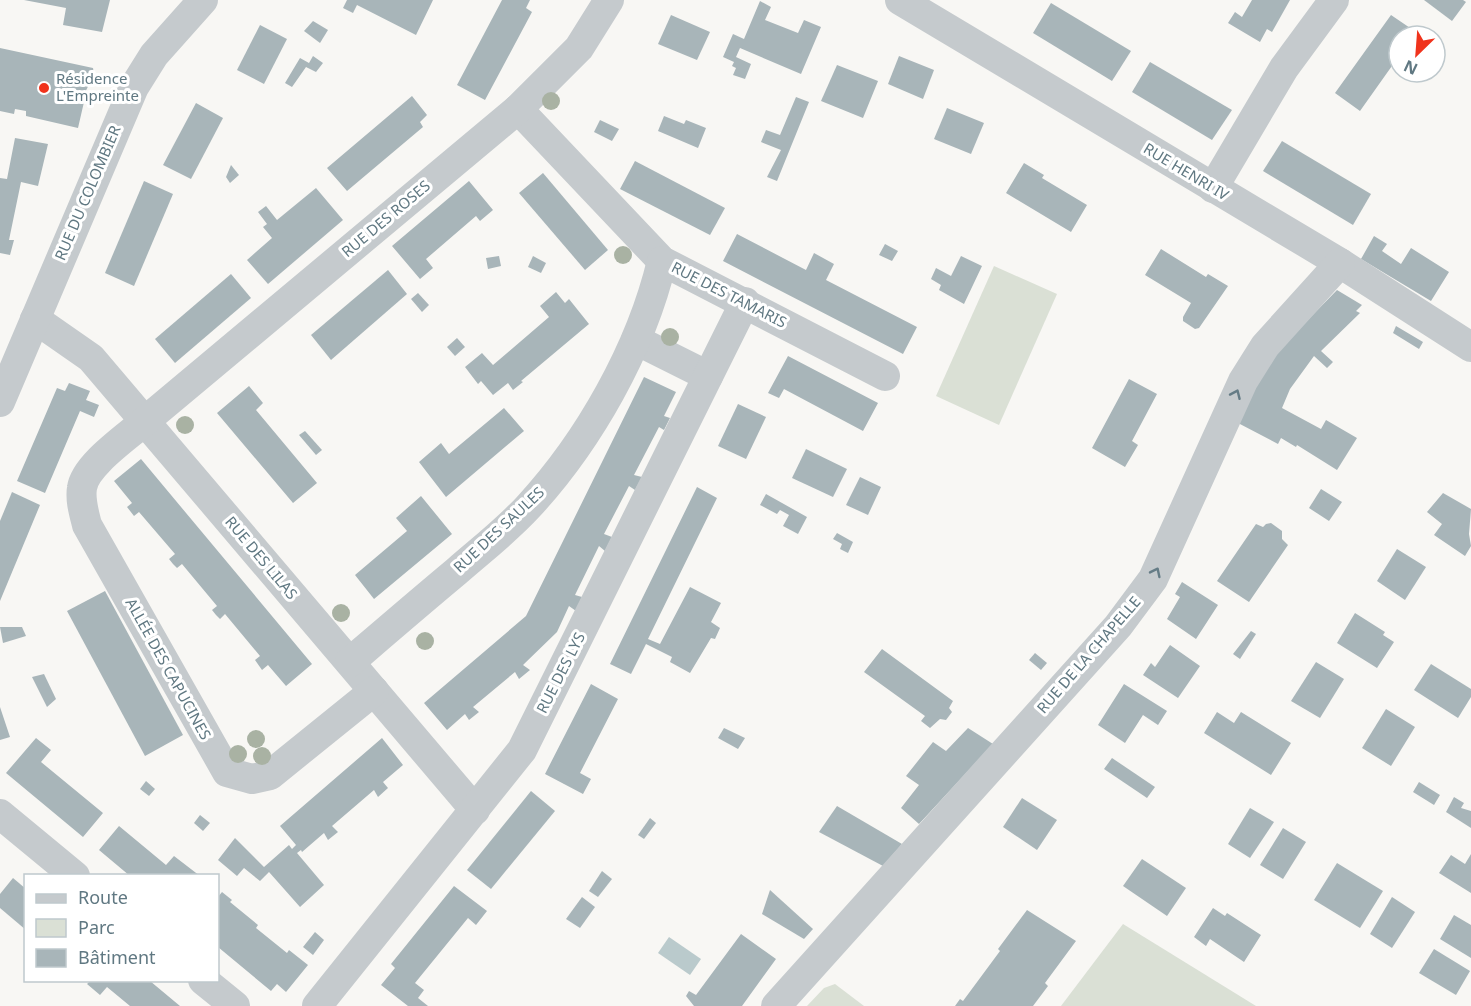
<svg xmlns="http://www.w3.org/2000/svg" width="1471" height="1006" viewBox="0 0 1471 1006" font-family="'Noto Sans',sans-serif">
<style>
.green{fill:#dae0d5}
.water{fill:#bacacc}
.building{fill:#a8b5b9}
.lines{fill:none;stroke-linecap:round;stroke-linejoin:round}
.minor{stroke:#c5cacd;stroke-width:30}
.tree{fill:#a9b2a3}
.oneway{stroke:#657c86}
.poi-dot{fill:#f0331c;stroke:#fff;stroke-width:2}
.labels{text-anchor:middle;stroke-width:6;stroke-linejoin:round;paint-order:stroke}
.poi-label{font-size:15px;fill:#607882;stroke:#fff;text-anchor:start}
.street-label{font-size:15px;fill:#607882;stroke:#fff}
</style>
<rect width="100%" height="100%" fill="#f8f7f4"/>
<!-- green -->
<g class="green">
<polygon points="994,266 1057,294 999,425 936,396"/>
<polygon points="1123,924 1256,1006 1061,1006"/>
<polygon points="835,984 864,1006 807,1006 824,988"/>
</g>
<!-- water -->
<polygon class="water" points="669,937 701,959 690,975 658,953"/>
<!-- building -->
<g class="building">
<polygon points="24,0 110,0 102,32 63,25 66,8"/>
<polygon points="347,0 433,0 416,35 357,5 353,13 343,8"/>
<polygon points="502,0 530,0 526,8 532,12 485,100 457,85"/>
<polygon points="1252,0 1290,0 1272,32 1267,29 1260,42 1228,23 1235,12 1242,17"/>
<polygon points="1424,0 1463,0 1466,2 1452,21"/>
<polygon points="760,1 771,7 765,20 798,33 804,20 821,27 801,74 740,48 736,57 751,64 745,79 733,75 736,68 732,66 734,62 723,57 733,34 744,39"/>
<polygon points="1051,3 1131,51 1112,81 1033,33"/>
<polygon points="671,15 710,32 697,60 658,44"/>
<polygon points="1391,15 1416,32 1414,36 1399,36 1399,56 1360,111 1335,93"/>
<polygon points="313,21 328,30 320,43 304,31"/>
<polygon points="260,25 287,39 264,84 237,70"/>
<polygon points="0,48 93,68 94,74 81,101 84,102 78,128 26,116 26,111 15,109 14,114 0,111"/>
<polygon points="313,56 323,63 316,72 306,67 292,87 285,83 300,58 309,63"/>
<polygon points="899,56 934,70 923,99 888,84"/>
<polygon points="1150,62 1232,110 1212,140 1132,92"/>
<polygon points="837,65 878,81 863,118 821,101"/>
<polygon points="412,96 427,115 420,122 423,127 347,191 327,168"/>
<polygon points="796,97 809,102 777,181 767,177 781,150 761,142 766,130 780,135"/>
<polygon points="196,103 223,118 191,179 163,165"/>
<polygon points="947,108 984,123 971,154 934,139"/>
<polygon points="664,116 684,124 686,120 706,128 698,148 658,131"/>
<polygon points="600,120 619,129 612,141 594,132"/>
<polygon points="15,138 48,144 38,186 21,182 9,240 14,240 10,255 0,253 0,178 7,179"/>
<polygon points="1282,141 1371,194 1353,225 1263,171"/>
<polygon points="635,161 725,208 710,235 620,189"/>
<polygon points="1024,163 1044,175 1042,178 1087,205 1071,232 1006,193"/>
<polygon points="231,165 239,175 230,183 226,177"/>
<polygon points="543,173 608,250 585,270 519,193"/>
<polygon points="144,181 173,194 134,286 105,273"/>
<polygon points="469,181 493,210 480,221 476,216 426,259 433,268 420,279 392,246"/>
<polygon points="316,188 343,220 268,284 247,260 272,238 263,227 267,224 258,212 266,206 277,220"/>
<polygon points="737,234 806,270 814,253 834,264 826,280 917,327 903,354 723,261"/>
<polygon points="1374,236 1387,244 1382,251 1401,264 1411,248 1449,272 1431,301 1361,259"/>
<polygon points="885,244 898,251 892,261 879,255"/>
<polygon points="1161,249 1206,277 1208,274 1228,286 1199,328 1195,329 1183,321 1183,317 1191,303 1145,275"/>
<polygon points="499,256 501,266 488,269 486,258"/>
<polygon points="533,256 546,263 541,273 528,267"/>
<polygon points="961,256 982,266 964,304 939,290 941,285 931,279 936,268 951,276"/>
<polygon points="388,270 407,294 331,360 311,335"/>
<polygon points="231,274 251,298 175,363 155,339"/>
<polygon points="1337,290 1362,305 1356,311 1360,313 1321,351 1333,362 1327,368 1314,356 1290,389 1282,408 1321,429 1326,420 1357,438 1337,470 1297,445 1296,447 1281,438 1278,444 1238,423 1258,379 1292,332 1294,334"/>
<polygon points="556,292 565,303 569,299 589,324 521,381 523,382 513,390 508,383 493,395 481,381 478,384 465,367 482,353 493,365 549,317 540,306"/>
<polygon points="418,293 429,305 422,312 411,299"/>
<polygon points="1396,326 1423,342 1419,349 1393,333"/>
<polygon points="457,338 465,347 455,356 447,347"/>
<polygon points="788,356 878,403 863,431 784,389 779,398 768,393"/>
<polygon points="644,377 676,392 664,416 670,418 664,430 659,427 634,475 642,477 635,490 629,486 604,534 612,537 605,551 599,546 575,595 582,597 576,611 569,606 557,632 523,665 530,670 519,679 515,672 473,707 479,712 469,720 465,714 447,730 424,703 526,616"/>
<polygon points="1129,379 1157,394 1132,441 1138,445 1125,467 1092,448"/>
<polygon points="69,383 90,391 86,400 99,405 94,417 80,411 45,493 17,481 57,388 65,391"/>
<polygon points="249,386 263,403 256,410 317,483 293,503 217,413"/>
<polygon points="738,404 766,417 746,459 718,446"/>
<polygon points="504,408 524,431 446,497 419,462 441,443 449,454"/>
<polygon points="305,431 322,450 316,455 299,435"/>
<polygon points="806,449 847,469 833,497 792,478"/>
<polygon points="141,459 312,664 286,686 268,665 262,670 255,660 260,656 225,614 220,619 216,615 212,610 217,606 182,564 177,568 173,564 169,559 175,554 139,512 134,516 127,507 132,503 114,481"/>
<polygon points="860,477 881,487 868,515 846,505"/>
<polygon points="697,487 717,498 648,639 660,644 690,587 721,603 711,622 720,628 715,639 711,638 690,673 670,662 672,657 646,644 631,674 610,664"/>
<polygon points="1321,489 1342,502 1329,521 1309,508"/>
<polygon points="12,492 40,505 0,601 0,521"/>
<polygon points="1443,493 1471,509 1469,534 1471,546 1465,556 1434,535 1442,524 1427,512"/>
<polygon points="766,494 807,517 798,534 783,526 789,515 780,510 777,514 760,505"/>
<polygon points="421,496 452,534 374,599 355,575 407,531 396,518"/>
<polygon points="1271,523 1282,531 1282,539 1288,545 1249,602 1217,581 1256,524 1263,527 1266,524"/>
<polygon points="837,533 853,542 848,553 840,549 842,544 833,539"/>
<polygon points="1397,549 1426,567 1405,600 1377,581"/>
<polygon points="1182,582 1218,605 1196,639 1167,619 1180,597 1175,594"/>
<polygon points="105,591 183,735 145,756 67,611"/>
<polygon points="1355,613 1385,632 1383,635 1394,642 1377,668 1337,643"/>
<polygon points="0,627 22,627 26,636 3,643"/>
<polygon points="1251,631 1256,634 1240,659 1233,654"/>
<polygon points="1170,645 1200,666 1178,698 1143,675 1151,663 1155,667"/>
<polygon points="882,649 953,701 949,708 952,712 946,720 940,719 930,728 921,721 925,716 864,672"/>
<polygon points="1035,653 1047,663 1041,670 1029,660"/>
<polygon points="1316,662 1344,679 1320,718 1291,701"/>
<polygon points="1431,664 1471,689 1471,697 1458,718 1414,690"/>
<polygon points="44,674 56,699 47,707 32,677"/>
<polygon points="591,684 618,699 580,773 591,779 583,794 545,774"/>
<polygon points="1124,684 1167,711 1158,725 1143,715 1125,743 1098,725"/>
<polygon points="0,707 10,737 0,740"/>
<polygon points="1386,709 1415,727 1391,766 1362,748"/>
<polygon points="1217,712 1234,723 1241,712 1291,743 1271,775 1204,733"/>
<polygon points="724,728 745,738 738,749 718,738"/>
<polygon points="968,728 993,744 919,824 901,808 919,785 906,776 933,742 946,751"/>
<polygon points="36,738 51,750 41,762 103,813 83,837 6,773"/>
<polygon points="382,738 403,765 383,782 388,788 378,797 374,790 332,826 338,832 328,840 324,833 302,852 301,850 297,853 324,885 300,907 269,872 260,881 244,868 237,876 218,860 235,838 264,867 289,845 292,849 296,845 280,826"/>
<polygon points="1112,758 1155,787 1147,798 1104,769"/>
<polygon points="146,781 155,789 149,796 140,789"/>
<polygon points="1419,782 1440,795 1434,805 1413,792"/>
<polygon points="531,791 555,811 491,889 467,870"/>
<polygon points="1454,797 1464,803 1461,808 1471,811 1471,828 1446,812"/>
<polygon points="1022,798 1057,820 1037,850 1003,827"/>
<polygon points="837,806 902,844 883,866 819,832"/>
<polygon points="1250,808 1274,822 1250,858 1228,844"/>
<polygon points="200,815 210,823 203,831 194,823"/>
<polygon points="650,818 656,823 644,839 638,835"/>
<polygon points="119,826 166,865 174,856 200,876 130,876 99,850"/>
<polygon points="1283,828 1306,842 1283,879 1260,865"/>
<polygon points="1471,854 1471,893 1439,873 1451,855 1465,864"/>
<polygon points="1142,859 1186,888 1167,916 1123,886"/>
<polygon points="1337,863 1383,891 1360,928 1314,900"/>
<polygon points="602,871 612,879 598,897 589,891"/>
<polygon points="13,878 26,889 26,930 0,908 0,894"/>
<polygon points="454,886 487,911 476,925 468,918 415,983 424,990 418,998 428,1006 408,1006 381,985 395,968 391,964"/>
<polygon points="770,890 813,929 804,939 762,914"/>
<polygon points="222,892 232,900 230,902 258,925 256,928 287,953 289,950 308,965 286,992 277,984 271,991 218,947 218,897"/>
<polygon points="582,897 595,907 580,928 566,919"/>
<polygon points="1392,897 1415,912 1392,948 1370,934"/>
<polygon points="1213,908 1225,916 1227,913 1261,935 1244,962 1210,939 1206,946 1194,937"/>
<polygon points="1027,910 1076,941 1045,983 1048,986 1033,1006 955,1006 960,999 963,1001 1000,951 998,949"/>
<polygon points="1454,915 1471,925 1471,958 1440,939"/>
<polygon points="315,932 324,940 313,955 303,947"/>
<polygon points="741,934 776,959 742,1006 694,1006 686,996 689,991 696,995"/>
<polygon points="1434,949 1470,971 1456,995 1419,973"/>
<polygon points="90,981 150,981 180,1006 130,1006 107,987 100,995 87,984"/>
</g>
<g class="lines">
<!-- minor -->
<g class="minor">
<polyline points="900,0 1340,263 1471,347"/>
<polyline points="518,109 662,261 885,376"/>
<polyline points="1213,188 1284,68 1334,0"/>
<polyline points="35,319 91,358 475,810"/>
<polyline points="636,340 708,376"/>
<polyline points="0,402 134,87 154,55 203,0"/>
<path d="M350,662C385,632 421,601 457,571C481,550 507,530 528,507C589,441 641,349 662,261"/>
<path d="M374,691L270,775L252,779L227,772L87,525C84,513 80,500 82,488C85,465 127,437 145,421L518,109L579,48L609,0"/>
<polyline points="0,814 75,876"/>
<polyline points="203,980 235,1006"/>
<polyline points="317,1006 522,750 745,302"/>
<polyline points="776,1006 1118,626 1153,579 1243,381 1265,346 1340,263"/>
</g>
</g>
<!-- trees -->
<g class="tree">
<circle cx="551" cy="101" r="9"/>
<circle cx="623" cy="255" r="9"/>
<circle cx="670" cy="337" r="9"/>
<circle cx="185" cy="425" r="9"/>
<circle cx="341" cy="613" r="9"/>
<circle cx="425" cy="641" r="9"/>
<circle cx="256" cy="739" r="9"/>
<circle cx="238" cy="754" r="9"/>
<circle cx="262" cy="756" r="9"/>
</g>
<!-- one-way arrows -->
<defs><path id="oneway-chevron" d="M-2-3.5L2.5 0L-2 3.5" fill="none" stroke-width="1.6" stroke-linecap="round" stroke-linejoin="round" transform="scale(1.5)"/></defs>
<g class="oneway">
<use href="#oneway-chevron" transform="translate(1236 394) rotate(-66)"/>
<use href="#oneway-chevron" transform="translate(1156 572) rotate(-64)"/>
</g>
<!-- markers -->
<circle class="poi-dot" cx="44" cy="88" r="6"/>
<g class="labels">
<!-- poi labels -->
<g class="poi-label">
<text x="56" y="84">Résidence<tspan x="56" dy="17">L'Empreinte</tspan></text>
</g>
<!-- street labels -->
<g class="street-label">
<text transform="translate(1186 172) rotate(31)" y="5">RUE HENRI IV</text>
<text transform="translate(88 193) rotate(-67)" y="5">RUE DU COLOMBIER</text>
<text transform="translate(386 219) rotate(-40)" y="5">RUE DES ROSES</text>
<text transform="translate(729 295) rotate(27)" y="5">RUE DES TAMARIS</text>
<text transform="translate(499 530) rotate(-43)" y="5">RUE DES SAULES</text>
<text transform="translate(261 558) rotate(50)" y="5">RUE DES LILAS</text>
<text transform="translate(1089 655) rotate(-49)" y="5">RUE DE LA CHAPELLE</text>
<text transform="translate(168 669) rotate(61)" y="5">ALLÉE DES CAPUCINES</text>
<text transform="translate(561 673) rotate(-63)" y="5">RUE DES LYS</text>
</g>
</g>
<!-- legend -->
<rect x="24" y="874" width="195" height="108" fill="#ffffff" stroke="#bfc9cd" stroke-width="1.5"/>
<rect x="36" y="894" width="30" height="9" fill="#c5cacd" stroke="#bfc9cd" stroke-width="1.5"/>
<text x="78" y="904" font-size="18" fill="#607882">Route</text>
<rect x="36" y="919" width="30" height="18" fill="#dae0d5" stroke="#bfc9cd" stroke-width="1.5"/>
<text x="78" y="934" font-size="18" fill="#607882">Parc</text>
<rect x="36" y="949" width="30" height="18" fill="#a8b5b9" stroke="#bfc9cd" stroke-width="1.5"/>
<text x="78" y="964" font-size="18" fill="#607882">Bâtiment</text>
<!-- north arrow -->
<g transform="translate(1417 54) rotate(205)"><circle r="28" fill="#ffffff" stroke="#bfc9cd" stroke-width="1.5"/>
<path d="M0-4.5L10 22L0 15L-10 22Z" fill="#f0331c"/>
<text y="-9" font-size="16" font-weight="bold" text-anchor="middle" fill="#607882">N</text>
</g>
</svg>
